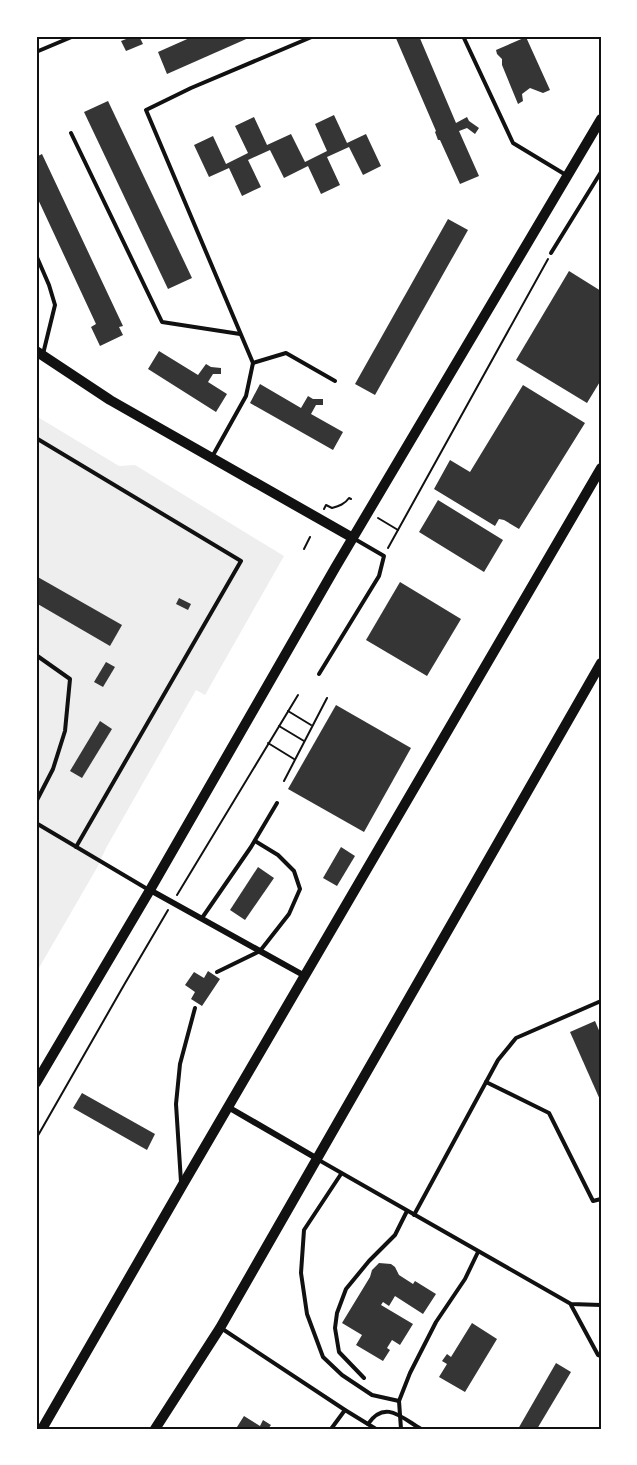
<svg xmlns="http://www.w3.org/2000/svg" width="637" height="1465" viewBox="0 0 637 1465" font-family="'Alegreya Sans',sans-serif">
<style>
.green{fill:#eee}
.building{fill:#353535}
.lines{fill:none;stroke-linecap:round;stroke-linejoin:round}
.path{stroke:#111;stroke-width:2}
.service{stroke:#111;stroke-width:4}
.minor{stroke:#111;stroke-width:6}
.tertiary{stroke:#111;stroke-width:10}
.secondary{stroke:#111;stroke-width:10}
.neatline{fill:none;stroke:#111;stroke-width:2}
</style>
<rect width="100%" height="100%" fill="#fff"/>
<!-- green -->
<polygon class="green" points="36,416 119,466 135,465 284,556 205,695 196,690 106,848 98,866 36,973"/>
<!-- building -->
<g class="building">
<polygon points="134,36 139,36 143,44 126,51 121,41"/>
<polygon points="194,36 253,36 167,74 158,52"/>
<polygon points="395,36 419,36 456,123 467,117 469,121 479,128 475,134 467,128 459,131 479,176 460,184 440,140 438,140 435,132 436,131"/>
<polygon points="526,37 550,90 543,93 530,88 522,94 523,101 518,104 502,65 502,59 497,54 496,50"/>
<polygon points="108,101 192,278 168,289 84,112"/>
<polygon points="334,115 347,143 366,134 381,166 363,175 349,147 327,157 340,185 321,194 308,166 284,178 270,150 248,160 261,187 242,196 229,168 209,177 194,145 213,136 226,164 248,153 235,126 254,117 267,145 291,134 305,162 327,151 315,124"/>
<polygon points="42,154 123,326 119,327 123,335 100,346 91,327 96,324 36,195 36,157"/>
<polygon points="448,219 468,230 375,395 355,384"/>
<polygon points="569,271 601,291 601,380 587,403 516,360"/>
<polygon points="159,351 198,375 206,364 211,367 221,368 221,374 213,374 208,382 227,394 216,412 148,369"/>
<polygon points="260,384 301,408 308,396 313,399 323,399 323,405 316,405 311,414 343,432 333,450 250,403"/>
<polygon points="523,385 585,423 519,529 504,520 499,519 495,526 434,489 450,460 470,472"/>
<polygon points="438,500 503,540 484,572 419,532"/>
<polygon points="36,576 122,625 110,646 36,603"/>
<polygon points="400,582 461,619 427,676 366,640"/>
<polygon points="179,598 191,604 188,610 176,604"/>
<polygon points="106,662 115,667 103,687 94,682"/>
<polygon points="336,705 411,748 364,832 288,789"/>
<polygon points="100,721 112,729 82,778 70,771"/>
<polygon points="341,847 355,856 337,886 323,878"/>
<polygon points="258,867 274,878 245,920 230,910"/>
<polygon points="208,971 220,979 202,1006 191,999 195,992 185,985 194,972 204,978"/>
<polygon points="595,1021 601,1035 601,1102 570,1032"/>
<polygon points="82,1093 155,1134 147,1150 73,1108"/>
<polygon points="379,1263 391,1264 395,1267 399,1275 413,1284 415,1281 436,1294 423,1314 395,1296 389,1306 383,1302 381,1305 413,1324 400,1345 392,1340 387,1348 390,1350 383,1361 356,1345 362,1335 342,1323 370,1277 372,1270"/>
<polygon points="472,1323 497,1339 465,1392 439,1377 447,1364 442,1361 447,1354 451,1357"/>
<polygon points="556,1363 571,1372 537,1429 518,1429"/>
<polygon points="244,1416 260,1426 263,1420 271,1425 268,1429 240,1429 237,1427"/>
</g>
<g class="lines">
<!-- path -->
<g class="path">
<path d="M324,509L326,505L332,508C339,506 345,504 349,498L351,499"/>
<polyline points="378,518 398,530"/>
<polyline points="388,548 548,259"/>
<polyline points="304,549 310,537"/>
<polyline points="288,711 311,725"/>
<polyline points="279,726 304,741"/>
<polyline points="268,743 294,759"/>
<polyline points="284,781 327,698"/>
<polyline points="177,895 298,695"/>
<polyline points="36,1139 124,985 168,910"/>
</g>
<!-- service -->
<g class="service">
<polyline points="463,36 513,143 566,175"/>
<polyline points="36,52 74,36"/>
<polyline points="71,133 162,322 240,334"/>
<polyline points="551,253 601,172"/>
<polyline points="36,255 49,285 55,305 43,354"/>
<polyline points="253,363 146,110 191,88 314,36"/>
<polyline points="36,438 241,561 76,847"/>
<polyline points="212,457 246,396 253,363 286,353 335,381"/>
<polyline points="36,655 70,679 65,731 53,769 36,802"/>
<polyline points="319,674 379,576 384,556 353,538"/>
<polyline points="36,823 149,890"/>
<polyline points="202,918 251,847 277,803"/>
<polyline points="217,972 260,951 289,914 300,889 294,871 278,855 255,841"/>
<polyline points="486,1082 549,1113 593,1201 601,1199"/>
<polyline points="317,1159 571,1304 601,1305"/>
<polyline points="341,1174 304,1230 301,1273 307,1314 323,1357 342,1375 372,1395 399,1401"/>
<polyline points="181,1182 176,1104 180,1064 195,1008"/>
<polyline points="414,1215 498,1060 516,1038 601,1001"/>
<polyline points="571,1305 598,1355 601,1356"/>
<polyline points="221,1328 345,1410 376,1429"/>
<polyline points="364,1378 339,1352 335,1328 337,1313 346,1289 369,1261 395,1235 407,1211"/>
<path d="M368,1424C385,1399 402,1418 421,1429"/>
<polyline points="331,1429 345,1410"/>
<polyline points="401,1429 399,1401 410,1373 436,1322 465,1279 478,1252"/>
</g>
<!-- minor -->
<g class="minor">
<polyline points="150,890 305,976"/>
<polyline points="228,1107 316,1158"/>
</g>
<!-- tertiary -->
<polyline class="tertiary" points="155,1429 220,1328 601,663"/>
<!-- secondary -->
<g class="secondary">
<polyline points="36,351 110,400 353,538"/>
<polyline points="36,1083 150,890 335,568 601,119"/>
<polyline points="42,1429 182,1186 601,468"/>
</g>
</g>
<!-- border -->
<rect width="637" height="1465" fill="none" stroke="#ffffff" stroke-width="75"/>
<rect x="38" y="38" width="562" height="1390" class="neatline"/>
</svg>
